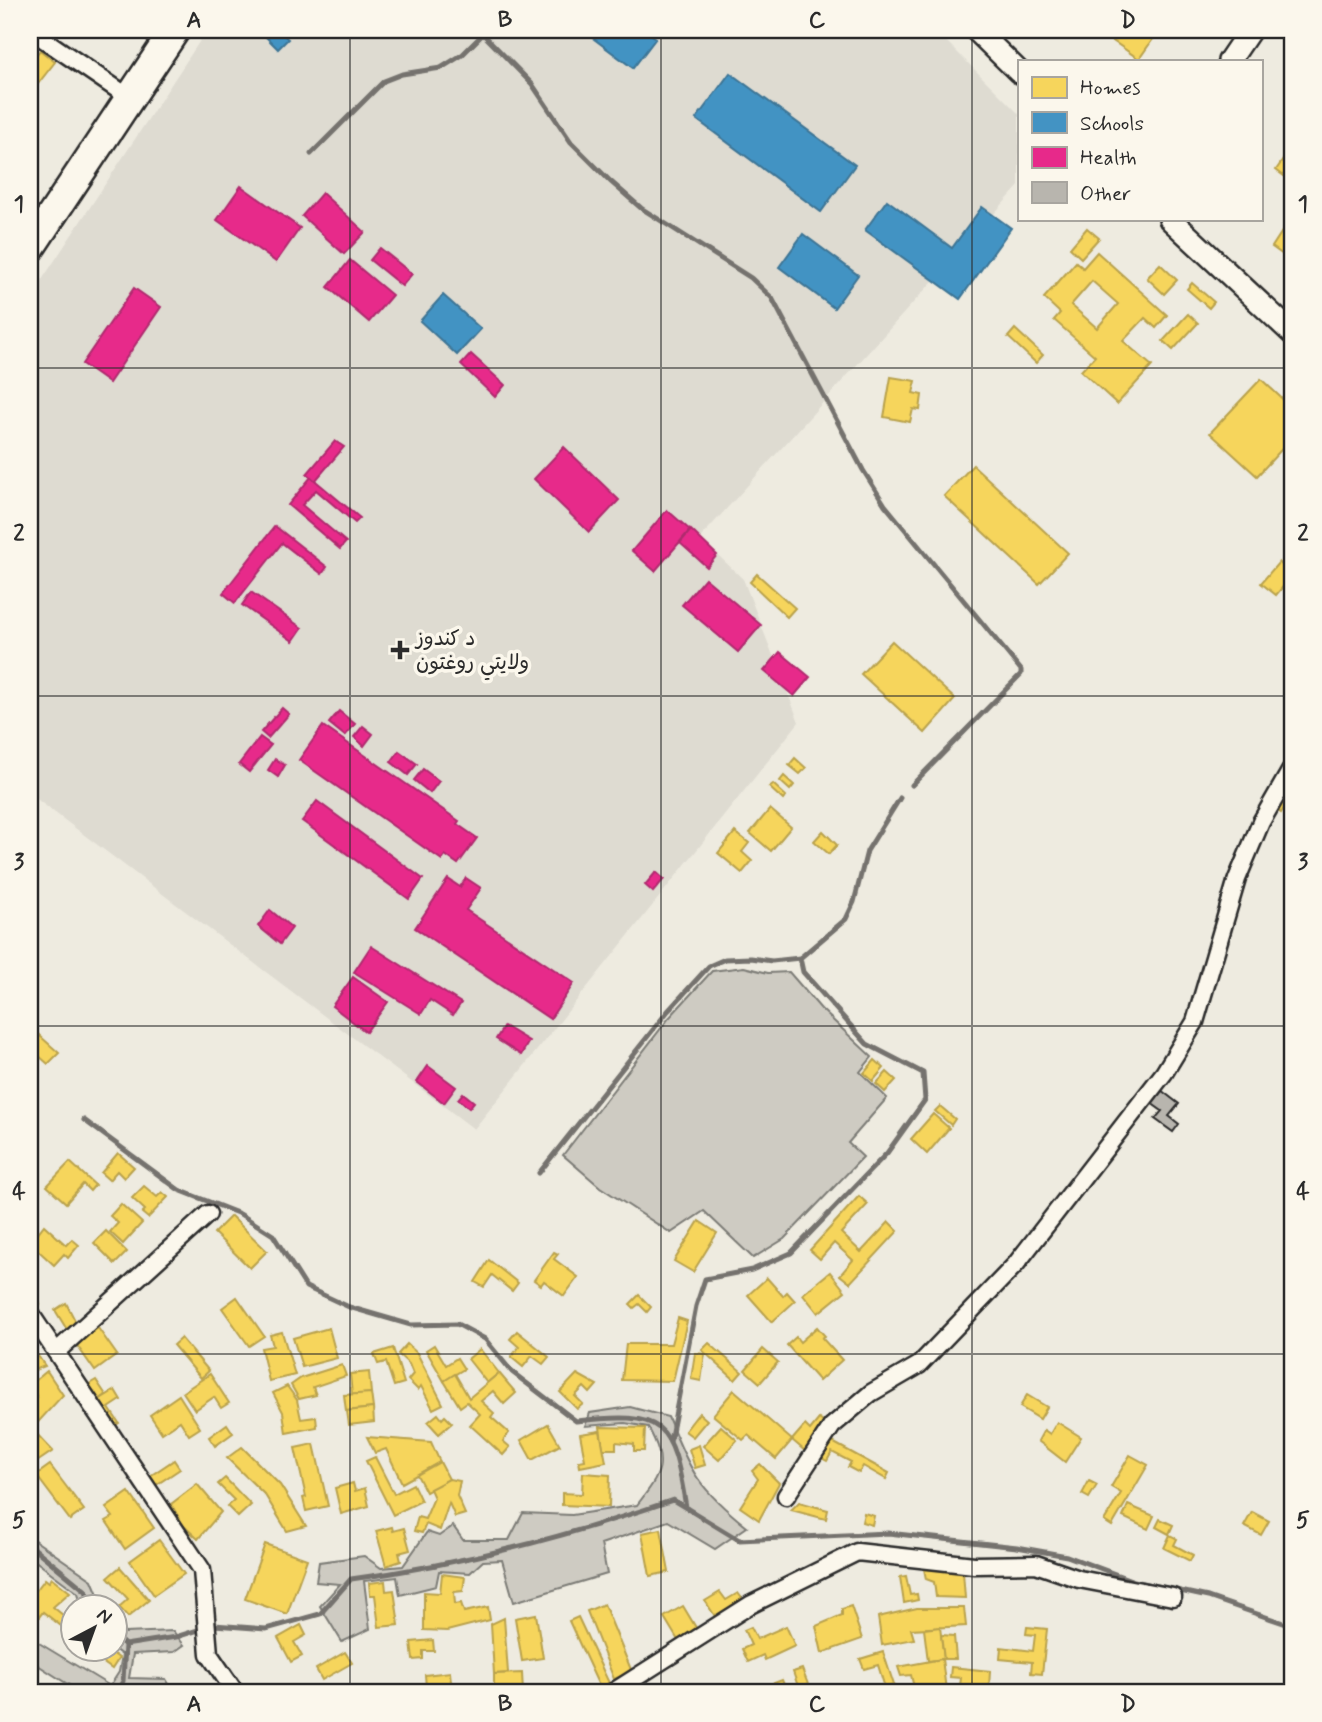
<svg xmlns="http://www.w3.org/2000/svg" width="1322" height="1722" viewBox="0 0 1322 1722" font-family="Mynerve,'Playpen Sans Arabic',sans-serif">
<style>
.built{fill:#dedbd1}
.green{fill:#cecbc2;stroke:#7c7b76;stroke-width:2}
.homes{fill:#f6d55c;stroke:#b9a24d;stroke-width:2;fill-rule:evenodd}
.schools{fill:#4393c3;stroke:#3c7495;stroke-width:2}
.health{fill:#e7298a;stroke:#af2a6e;stroke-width:2}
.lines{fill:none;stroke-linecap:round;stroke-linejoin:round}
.stream{stroke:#74726e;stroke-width:5}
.building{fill:#b8b5ae;stroke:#2b2b2b;stroke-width:2}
.street-casing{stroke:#2b2b2b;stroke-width:21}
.secondary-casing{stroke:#2b2b2b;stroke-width:26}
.highway-casing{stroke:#2b2b2b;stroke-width:33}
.street{stroke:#fbf7ec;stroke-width:16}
.secondary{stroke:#fbf7ec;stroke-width:21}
.highway{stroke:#fbf7ec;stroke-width:28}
.grid{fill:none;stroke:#2b2b2b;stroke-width:2;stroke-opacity:0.55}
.poi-dot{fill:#2b2b2b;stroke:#fbf7ec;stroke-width:2.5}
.labels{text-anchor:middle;stroke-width:7;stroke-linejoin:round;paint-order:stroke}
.poi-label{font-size:21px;fill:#2b2b2b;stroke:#fbf7ec;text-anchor:start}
.neatline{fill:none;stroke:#2b2b2b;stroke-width:2.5}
.grid-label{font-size:23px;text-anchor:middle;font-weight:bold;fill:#2b2b2b}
</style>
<rect width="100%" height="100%" fill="#eeebe0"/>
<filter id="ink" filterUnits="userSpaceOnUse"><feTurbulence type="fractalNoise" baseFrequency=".0143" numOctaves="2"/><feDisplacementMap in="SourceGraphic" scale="14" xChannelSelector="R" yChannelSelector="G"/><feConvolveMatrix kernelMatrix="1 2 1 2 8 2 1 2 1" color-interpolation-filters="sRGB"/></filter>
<g filter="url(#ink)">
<!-- built -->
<polygon class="built" points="207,30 935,30 1019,114 1019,186 700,538 743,579 799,722 474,1129 30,794 30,298"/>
<!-- green -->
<g class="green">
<polygon points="744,967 768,973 789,972 821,1009 872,1057 860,1072 887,1098 848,1143 863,1157 784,1239 753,1258 704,1211 671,1233 600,1187 563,1155 669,1018 712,971"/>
<path d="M630,1407L668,1417C692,1474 698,1488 747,1527L715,1549L668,1521L601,1544L607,1574L514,1602L502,1560L483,1561L470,1573L439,1571L436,1586L400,1595L397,1577L364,1581L370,1629L342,1642L320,1606L340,1584L316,1582L319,1562L364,1556L381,1568L403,1566L427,1532L439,1536L453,1526L463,1540H509L523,1513L572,1515L637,1505C662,1473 668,1464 648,1427L625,1423L585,1426L590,1413Z"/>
<polygon points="30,1537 92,1580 103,1606 82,1606 78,1593 30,1557"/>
<polygon points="116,1626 125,1633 173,1631 184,1645 174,1652 133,1654 129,1678 166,1679 172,1689 169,1692 80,1692 30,1660 30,1646 34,1640 110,1686 119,1672 122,1655 114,1649"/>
</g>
<!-- homes -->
<g class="homes">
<polygon points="1097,30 1139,30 1153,39 1139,59"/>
<polygon points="40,50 55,62 30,94 30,62"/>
<polygon points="1292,147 1292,182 1276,170"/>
<polygon points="1285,227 1292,232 1292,247 1286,257 1272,247"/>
<polygon points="1087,228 1099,238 1081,258 1070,248"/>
<path d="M1097,252L1167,315L1156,328L1145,318L1123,341L1152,366L1117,404L1081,371L1095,356L1054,320L1060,313L1044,298L1076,262L1083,268ZM1092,281L1118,304L1097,328L1071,305Z"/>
<polygon points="1160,264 1177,280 1164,294 1147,278"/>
<polygon points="1192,283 1214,302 1209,308 1187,289"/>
<polygon points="1188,314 1198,323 1173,350 1163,341"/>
<polygon points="1015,329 1043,355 1036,363 1008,337"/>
<polygon points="891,377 916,381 913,393 922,395 920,410 913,409 910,422 884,417"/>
<polygon points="1261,379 1292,408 1292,438 1257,476 1210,433"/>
<polygon points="973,465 1068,553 1039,584 944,496"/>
<polygon points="1279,562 1292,576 1276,595 1261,583"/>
<polygon points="757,574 795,608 787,617 750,582"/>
<polygon points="892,641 955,699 925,733 861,674"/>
<polygon points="795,758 806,768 800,774 789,765"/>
<polygon points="784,776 794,785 790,790 780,781"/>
<polygon points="773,784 786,796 783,800 769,787"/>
<polygon points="1284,792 1292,798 1292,809 1286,805 1281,813 1274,808"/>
<polygon points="770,809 791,827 771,851 750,833"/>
<polygon points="823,831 837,845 829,854 814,841"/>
<polygon points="735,832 749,843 742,852 752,861 742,873 718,853"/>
<polygon points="30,1027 59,1053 48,1064 30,1048"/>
<polygon points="875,1060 884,1068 873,1081 864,1073"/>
<polygon points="887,1072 896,1080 885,1092 876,1084"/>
<polygon points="940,1106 955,1119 951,1125 935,1111"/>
<polygon points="933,1114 949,1128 927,1154 911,1139"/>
<polygon points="118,1153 134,1167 124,1178 117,1171 109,1180 101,1173"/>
<polygon points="70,1162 95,1185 90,1191 83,1184 66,1203 47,1186"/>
<polygon points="144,1186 157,1197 162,1192 168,1197 148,1218 142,1213 145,1210 132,1198"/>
<polygon points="859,1196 868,1204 841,1233 861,1252 889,1222 898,1231 850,1283 840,1275 853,1260 834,1243 820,1259 810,1250"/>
<polygon points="121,1204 142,1223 123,1244 110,1232 118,1223 110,1216"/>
<polygon points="231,1216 267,1251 250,1268 214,1233"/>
<polygon points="699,1221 717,1233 693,1272 674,1261"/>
<polygon points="44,1225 66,1245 72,1239 79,1245 68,1258 64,1254 54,1265 30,1243"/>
<polygon points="106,1231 127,1252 115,1264 94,1243"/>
<polygon points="554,1252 558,1254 554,1259 578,1277 564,1296 544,1281 541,1285 534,1280"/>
<polygon points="489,1260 518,1283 512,1291 492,1275 484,1287 475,1282"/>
<polygon points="830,1272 845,1291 818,1313 803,1294"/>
<polygon points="767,1278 783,1296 787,1292 795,1301 772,1322 748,1295"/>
<polygon points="33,1288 40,1304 34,1307 30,1301 30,1290"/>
<polygon points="639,1295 651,1307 647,1312 639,1304 634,1308 630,1304"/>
<polygon points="237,1297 264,1336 249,1346 222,1308"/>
<polygon points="66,1303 79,1328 69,1333 55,1310"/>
<polygon points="678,1318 687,1321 673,1381 622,1380 626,1344 671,1344"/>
<polygon points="817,1327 825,1336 822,1338 842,1360 819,1381 787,1345 796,1337 800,1342"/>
<polygon points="98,1328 117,1355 95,1371 76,1344"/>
<polygon points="329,1328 337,1358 302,1367 293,1338"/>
<polygon points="517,1331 549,1357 543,1364 532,1356 523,1367 511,1357 519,1347 510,1339"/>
<polygon points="282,1332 295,1375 269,1381 261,1348 273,1346 270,1335"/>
<polygon points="181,1338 209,1371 201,1378 173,1345"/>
<polygon points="709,1343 742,1372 735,1380 702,1350"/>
<polygon points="407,1344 417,1353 443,1404 433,1409 421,1386 418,1390 408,1380 413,1374 409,1364 398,1354"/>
<polygon points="434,1345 446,1365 457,1358 464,1369 444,1381 426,1350"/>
<polygon points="393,1348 404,1383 394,1386 386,1362 378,1364 374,1354"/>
<polygon points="480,1349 499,1373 487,1383 468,1359"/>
<polygon points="763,1349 778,1362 760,1383 745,1370"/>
<polygon points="34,1350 45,1366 32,1371 30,1353"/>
<polygon points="695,1353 705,1354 701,1381 691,1379"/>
<polygon points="342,1365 346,1376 313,1387 316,1395 299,1399 291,1385 301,1378"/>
<polygon points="47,1371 63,1395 30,1431 30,1402 37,1397 30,1385"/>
<polygon points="369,1372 371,1393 352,1395 350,1374"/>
<polygon points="499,1373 516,1393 504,1404 493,1391 481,1401 494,1413 491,1417 509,1433 503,1441 510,1447 503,1455 470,1425 480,1414 467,1402 460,1407 444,1381 455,1374 469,1398"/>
<polygon points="210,1374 229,1403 221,1408 214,1397 195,1410 183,1392"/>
<polygon points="577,1374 597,1385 590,1393 584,1387 575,1396 583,1404 577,1409 560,1392"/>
<polygon points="96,1380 106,1395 94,1403 84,1387"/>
<polygon points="287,1386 297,1400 301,1419 316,1417 317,1427 286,1433 283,1412 273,1393"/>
<polygon points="115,1390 121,1400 109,1408 119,1423 111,1428 94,1403"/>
<polygon points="734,1390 792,1440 776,1459 748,1435 743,1440 713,1415"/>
<polygon points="371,1393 373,1408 346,1411 344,1395"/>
<polygon points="179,1395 200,1428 189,1435 180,1421 162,1433 150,1415"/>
<polygon points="1027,1395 1047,1407 1040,1419 1020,1407"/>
<polygon points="373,1408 374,1422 349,1425 347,1411"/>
<polygon points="699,1413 707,1420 693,1437 685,1431"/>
<polygon points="438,1414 442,1419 445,1416 452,1423 439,1434 428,1422"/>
<polygon points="819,1419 827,1425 805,1451 792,1440 805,1425 810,1430"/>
<polygon points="1057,1422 1081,1437 1065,1462 1038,1441 1044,1430 1050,1434"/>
<polygon points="227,1424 233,1433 215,1446 209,1437"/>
<polygon points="548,1424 560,1445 532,1460 521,1440"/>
<polygon points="721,1426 737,1440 719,1460 703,1446"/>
<polygon points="600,1427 645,1428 644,1451 634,1451 634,1444 616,1442 616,1449 603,1449"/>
<polygon points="32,1429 53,1451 31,1466 30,1431"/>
<polygon points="600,1431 606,1462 580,1467 579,1461 585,1460 580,1434"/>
<polygon points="367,1437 431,1442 440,1462 402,1483 386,1449 375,1453"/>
<polygon points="827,1439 889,1473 886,1479 863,1466 859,1473 848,1467 851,1462 832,1452 827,1461 818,1456"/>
<polygon points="314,1444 328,1506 306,1511 303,1498 306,1497 295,1448"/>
<polygon points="699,1445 705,1465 695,1468 689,1449"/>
<polygon points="242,1447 280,1485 306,1526 287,1531 265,1495 227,1458"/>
<polygon points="1130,1455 1148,1465 1112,1526 1104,1521 1121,1493 1111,1487"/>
<polygon points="375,1457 394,1494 413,1484 421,1501 393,1515 366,1461"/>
<polygon points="174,1460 180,1469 153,1487 147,1478"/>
<polygon points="440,1462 449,1479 426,1492 417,1475"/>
<polygon points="760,1464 779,1483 759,1520 740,1507 758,1479 752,1471"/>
<polygon points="50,1465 84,1510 70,1520 36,1475"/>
<polygon points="583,1473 610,1475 609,1507 562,1505 562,1493 582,1494"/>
<polygon points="225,1478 251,1505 238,1517 227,1506 234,1500 218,1484"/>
<polygon points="449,1479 460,1481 457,1496 465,1514 455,1517 449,1503 440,1530 426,1524 422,1533 414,1531 418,1517 425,1519 434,1498 430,1489"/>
<polygon points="1089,1481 1097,1485 1089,1498 1082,1494"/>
<polygon points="353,1483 355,1491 365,1488 369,1506 341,1514 335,1488"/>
<polygon points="197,1484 221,1512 198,1539 183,1525 171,1504"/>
<polygon points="129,1492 154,1528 125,1549 106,1521 113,1517 106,1508"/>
<polygon points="799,1502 828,1510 826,1519 791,1510"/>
<polygon points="1128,1505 1154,1516 1148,1529 1123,1517"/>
<polygon points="1252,1512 1269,1521 1261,1535 1244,1526"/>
<polygon points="864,1513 874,1516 872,1525 862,1522"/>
<polygon points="1160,1519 1173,1525 1169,1534 1156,1527"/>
<polygon points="392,1527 393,1531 404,1528 410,1550 399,1553 401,1561 386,1566 376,1531"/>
<polygon points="661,1529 669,1572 650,1576 642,1533"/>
<polygon points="1170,1535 1177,1539 1174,1545 1193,1555 1190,1561 1164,1548"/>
<polygon points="159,1540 184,1574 154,1595 130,1561"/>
<polygon points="265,1544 307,1559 287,1614 245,1599"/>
<polygon points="120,1567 149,1600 128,1617 119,1607 128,1599 108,1577"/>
<polygon points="924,1569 963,1572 965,1598 936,1597 934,1582 926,1579"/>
<polygon points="442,1574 465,1577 463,1591 454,1592 455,1604 461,1603 464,1612 488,1607 490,1620 447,1631 424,1630 424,1592 440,1593"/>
<polygon points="906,1576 910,1595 917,1594 918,1600 904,1603 900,1577"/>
<polygon points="52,1578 70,1592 53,1607 74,1624 74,1636 43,1612 30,1628 30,1590 34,1593 45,1579 49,1582"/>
<polygon points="385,1581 386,1591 394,1590 399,1625 379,1627 375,1595 370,1595 369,1583"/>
<polygon points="720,1592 726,1600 738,1593 744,1601 717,1619 705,1601"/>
<polygon points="604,1604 632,1672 614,1679 587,1611"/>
<polygon points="683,1606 698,1631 679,1642 664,1617"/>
<polygon points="851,1606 862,1639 822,1653 816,1626 842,1615 842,1609"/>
<polygon points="917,1608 964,1608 966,1626 911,1629 914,1639 882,1645 878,1617"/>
<polygon points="536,1614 543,1658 522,1661 515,1618"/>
<polygon points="578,1617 609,1683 600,1688 569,1621"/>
<polygon points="504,1618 508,1673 494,1674 491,1624"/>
<polygon points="301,1625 306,1635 294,1642 302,1656 291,1662 278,1638"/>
<polygon points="786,1626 795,1646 765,1660 763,1655 748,1662 742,1649 751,1645 744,1630 751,1627 757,1639"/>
<polygon points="940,1627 944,1659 928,1661 924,1629"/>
<polygon points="1027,1627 1047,1629 1042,1674 1031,1673 1032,1662 1000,1659 1001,1647 1033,1651 1035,1635 1026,1634"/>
<polygon points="941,1635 954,1636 956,1659 944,1659"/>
<polygon points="433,1640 434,1651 423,1651 423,1659 413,1660 411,1642"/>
<polygon points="105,1648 119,1658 112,1669 84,1649"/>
<polygon points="345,1652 352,1663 322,1680 316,1669"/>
<polygon points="883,1652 894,1685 885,1688 878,1665 864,1669 860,1659"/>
<polygon points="942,1659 946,1690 933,1692 915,1692 911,1675 901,1676 898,1667"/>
<polygon points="951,1667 990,1671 989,1688 960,1686 961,1678 950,1677"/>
<polygon points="802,1669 811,1692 800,1692 793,1672"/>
<polygon points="450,1672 452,1692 438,1692 437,1686 426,1687 425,1675"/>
<polygon points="522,1673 523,1692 494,1692 494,1674"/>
<polygon points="782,1680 787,1692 764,1692 776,1687 774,1683"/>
</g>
<!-- schools -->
<g class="schools">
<polygon points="267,30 278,30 288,39 278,49 263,34"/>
<polygon points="582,30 645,30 656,38 633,68"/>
<polygon points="730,73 855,165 821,212 696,119"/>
<polygon points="887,200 952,248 982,207 1011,228 960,299 865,230"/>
<polygon points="803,234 858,275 834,308 779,267"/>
<polygon points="443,295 481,329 457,355 420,321"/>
</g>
<!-- health -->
<g class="health">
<polygon points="241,186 300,228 276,262 217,220"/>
<polygon points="322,193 365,232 344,254 302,216"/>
<polygon points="380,248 412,274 402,286 370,260"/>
<polygon points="350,260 392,295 369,322 328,287"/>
<polygon points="134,288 161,307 109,383 82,364"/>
<polygon points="471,354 505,385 495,397 461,365"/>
<polygon points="335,441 344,447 315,481 307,474"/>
<polygon points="564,447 619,500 589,532 534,479"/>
<polygon points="311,477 360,518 355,523 316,490 302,505 346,542 340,549 288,505"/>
<polygon points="667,510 690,530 655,571 632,551"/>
<polygon points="275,526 327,567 322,574 282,543 235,603 223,593"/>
<polygon points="691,530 717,555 707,567 680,543"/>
<polygon points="705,578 761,625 738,652 682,605"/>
<polygon points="251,592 302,628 293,641 242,605"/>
<polygon points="780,652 810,677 794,696 764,671"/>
<polygon points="282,708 289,714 268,738 261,732"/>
<polygon points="339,711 355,724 345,736 329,723"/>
<polygon points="323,726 459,821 457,824 477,838 458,864 445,855 442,860 299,760"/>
<polygon points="363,726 373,734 364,746 354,737"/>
<polygon points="260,737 271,745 249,772 239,764"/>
<polygon points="399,751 417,764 408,775 391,762"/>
<polygon points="275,759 285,765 278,777 268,770"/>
<polygon points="423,769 439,781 430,793 414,780"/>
<polygon points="317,801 423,879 409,899 302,821"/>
<polygon points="656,872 664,879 653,892 645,885"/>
<polygon points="466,878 481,888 466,910 574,983 550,1019 415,928 448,879 460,887"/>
<polygon points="270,910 292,928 280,944 258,926"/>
<polygon points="371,946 461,1003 453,1015 430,1000 421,1014 354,972"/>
<polygon points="353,977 388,1002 366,1032 332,1006"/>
<polygon points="504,1026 529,1041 521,1055 496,1039"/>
<polygon points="428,1066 456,1087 444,1103 417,1082"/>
<polygon points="463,1093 474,1102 469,1108 458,1099"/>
</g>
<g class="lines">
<!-- stream -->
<g class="stream">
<polyline points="483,34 532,84 571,142 610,181 641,208 751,278 772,298 863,470 885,505 1021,670 1021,674 912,785"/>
<polyline points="311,154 384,81 402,74 441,68 462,55 487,30"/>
<path d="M84,1120L179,1190L240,1214L273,1235L306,1287L349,1307L411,1325L457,1324L485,1339L512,1372L576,1421C665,1411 672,1421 686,1507"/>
<polyline points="539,1173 668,1011 709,966 725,959 751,958 772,961 800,958"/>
<polyline points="670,1442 696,1306 705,1279 752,1270 791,1253 887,1153 925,1100 923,1073 867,1044 803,972 800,958 846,919 854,902 867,851 900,798"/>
<polyline points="30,1545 86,1591 92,1606"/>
<polyline points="116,1637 125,1645 123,1681 117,1692"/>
<path d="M125,1645L176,1637L214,1625L266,1629L320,1614L351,1579C460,1565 569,1536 673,1500L739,1540L888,1533L1017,1547L1067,1556L1134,1581L1208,1597L1292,1626"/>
</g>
</g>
<!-- building -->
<polygon class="building" points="1161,1090 1179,1104 1169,1116 1179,1124 1173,1132 1155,1119 1162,1111 1151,1103"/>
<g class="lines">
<defs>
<g id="street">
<polyline points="30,30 130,98"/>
<polyline points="30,1313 202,1570 209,1654 235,1692"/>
<polyline points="56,1352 208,1214"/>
<polyline points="786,1496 832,1426 871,1393 919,1365 1016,1264 1164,1073 1195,1022 1237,879 1261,822 1292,768"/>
<polyline points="613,1692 750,1605 857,1552 974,1565 1036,1564 1079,1579 1173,1597"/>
</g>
<g id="secondary">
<polyline points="976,30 1019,72"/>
<polyline points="1229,61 1250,30"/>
<polyline points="1170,219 1292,333"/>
</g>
<polyline id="highway" points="30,248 175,30"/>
</defs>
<!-- street casing -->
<use href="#street" class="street-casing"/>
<!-- secondary casing -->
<use href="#secondary" class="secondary-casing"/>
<!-- highway casing -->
<use href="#highway" class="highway-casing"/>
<!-- street -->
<use href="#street" class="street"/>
<!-- secondary -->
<use href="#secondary" class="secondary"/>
<!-- highway -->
<use href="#highway" class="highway"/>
</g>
</g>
<!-- grid -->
<path class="grid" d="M350,30V1692M661,30V1692M972,30V1692M30,368H1292M30,696H1292M30,1026H1292M30,1354H1292"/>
<!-- markers -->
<path class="poi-dot" d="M396.5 639.5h7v7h7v7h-7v7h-7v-7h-7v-7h7z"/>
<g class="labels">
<!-- poi labels -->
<g class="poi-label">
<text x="416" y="645">د کندوز<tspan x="416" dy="24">ولایتي روغتون</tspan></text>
</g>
</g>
<!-- margin -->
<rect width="1322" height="1722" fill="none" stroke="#fbf7ec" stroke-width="77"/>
<!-- legend -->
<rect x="1018" y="60" width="245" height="161" fill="#fbf7ec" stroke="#a8a59f" stroke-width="2"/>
<rect x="1032" y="77" width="35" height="21" fill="#f6d55c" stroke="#a8a59f" stroke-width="2"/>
<text x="1080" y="94" font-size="21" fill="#2b2b2b">Homes</text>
<rect x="1032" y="112" width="35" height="21" fill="#4393c3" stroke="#a8a59f" stroke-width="2"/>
<text x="1080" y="130" font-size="21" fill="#2b2b2b">Schools</text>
<rect x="1032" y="147" width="35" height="21" fill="#e7298a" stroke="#a8a59f" stroke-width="2"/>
<text x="1080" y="164" font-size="21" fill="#2b2b2b">Health</text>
<rect x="1032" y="182" width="35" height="21" fill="#b8b5ae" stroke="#a8a59f" stroke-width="2"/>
<text x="1080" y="200" font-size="21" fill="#2b2b2b">Other</text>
<!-- north arrow -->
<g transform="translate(94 1628) rotate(41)"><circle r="33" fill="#fbf7ec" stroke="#a8a59f" stroke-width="2"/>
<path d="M0-5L12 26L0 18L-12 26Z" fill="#2b2b2b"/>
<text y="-10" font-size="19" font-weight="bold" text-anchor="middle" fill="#2b2b2b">N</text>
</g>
<rect x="38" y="38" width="1246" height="1646" class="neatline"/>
<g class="grid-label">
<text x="194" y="27">A</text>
<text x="505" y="27">B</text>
<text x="817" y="27">C</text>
<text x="1128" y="27">D</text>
<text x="19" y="211">1</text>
<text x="1303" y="211">1</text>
<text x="19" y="540">2</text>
<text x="1303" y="540">2</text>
<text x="19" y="869">3</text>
<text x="1303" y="869">3</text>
<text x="19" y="1198">4</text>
<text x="1303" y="1198">4</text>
<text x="19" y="1527">5</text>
<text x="1303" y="1527">5</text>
<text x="194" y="1711">A</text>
<text x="505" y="1711">B</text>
<text x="817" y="1711">C</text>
<text x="1128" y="1711">D</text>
</g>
</svg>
